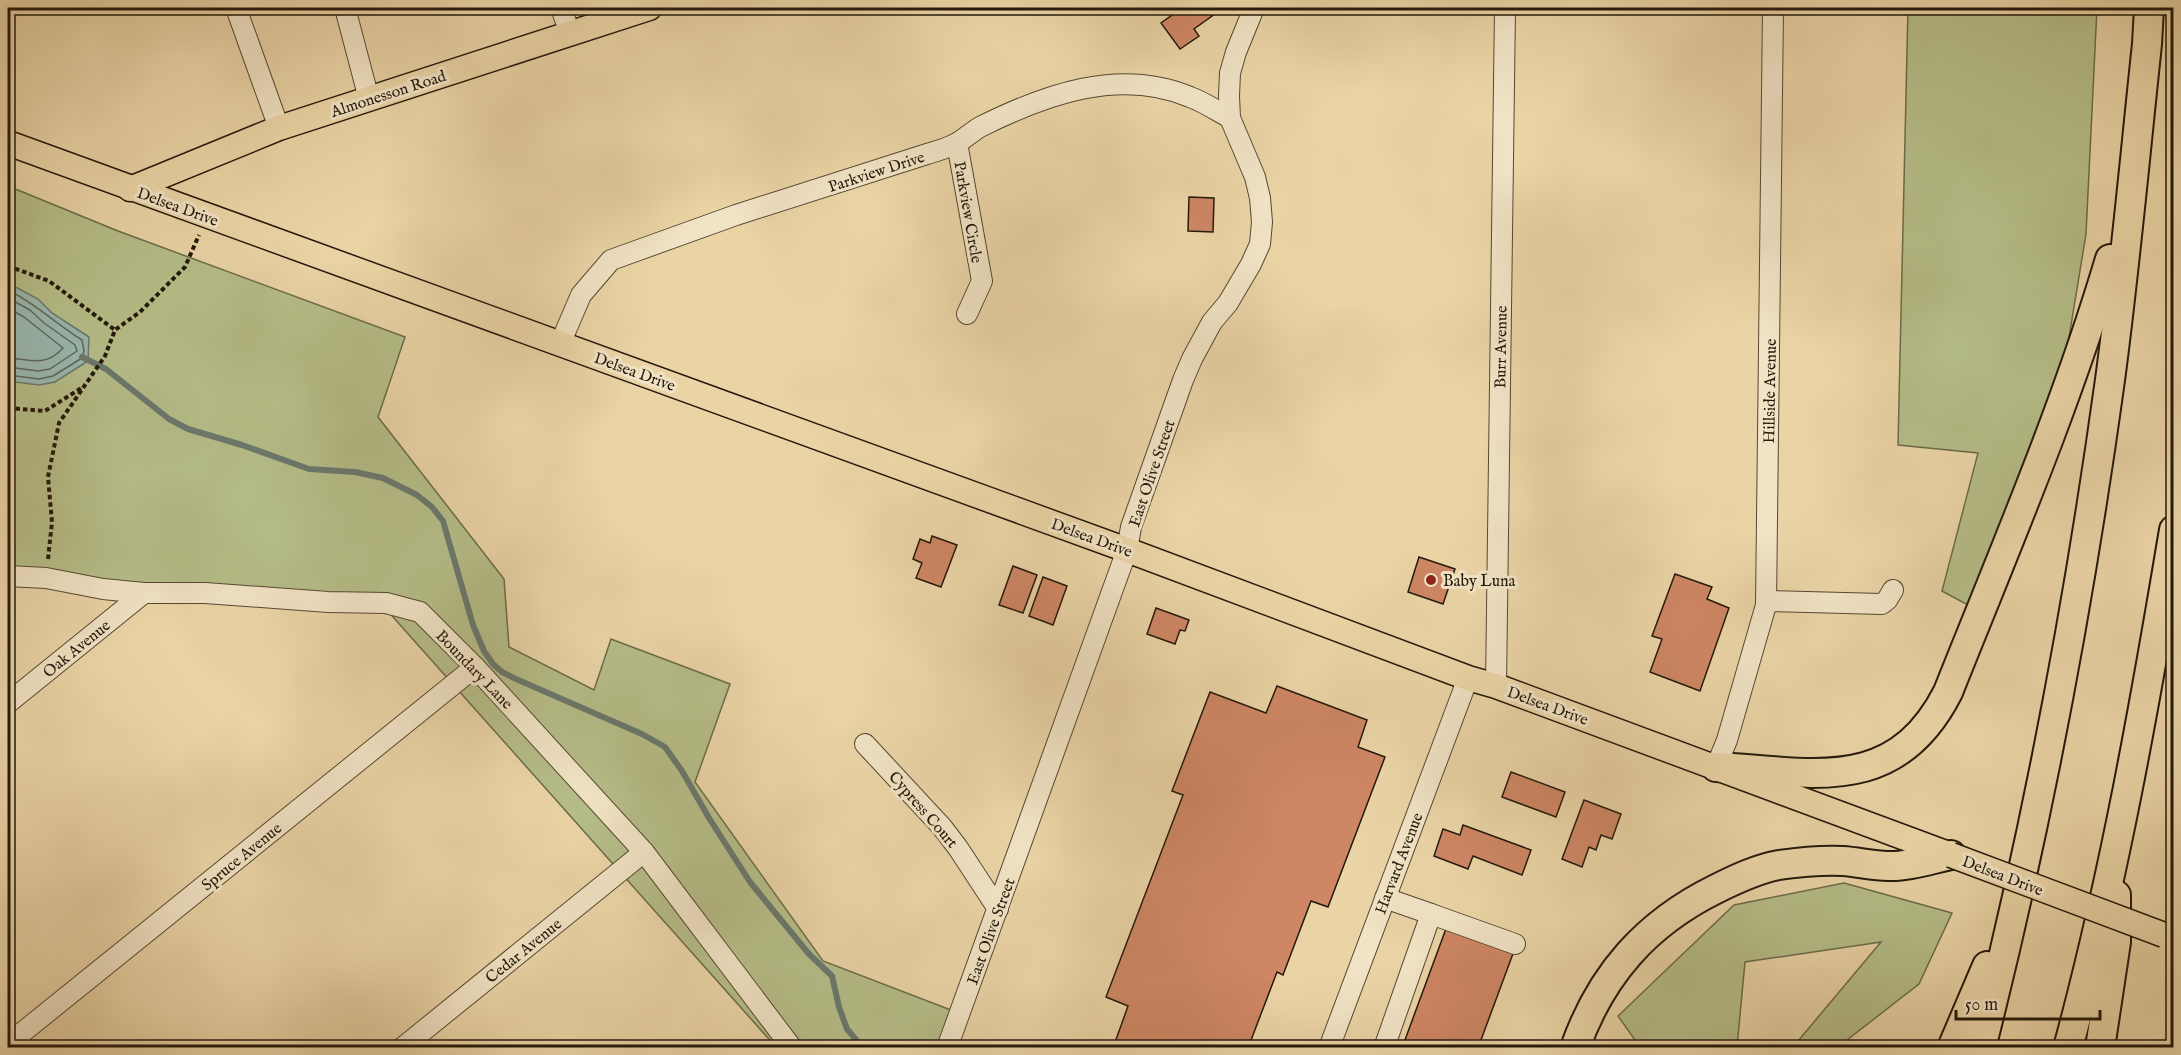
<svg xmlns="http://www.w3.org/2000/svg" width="2181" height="1055" viewBox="0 0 2181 1055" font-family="'IM FELL English',serif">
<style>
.green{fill:#b5bd88;stroke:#6c6b4a;stroke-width:1.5}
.water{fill:#99b7ae;stroke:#6a786d;stroke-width:1.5}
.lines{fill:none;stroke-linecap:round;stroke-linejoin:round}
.shore{stroke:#5e685c;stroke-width:1.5}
.stream{stroke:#6a786d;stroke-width:6}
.building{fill:#ce8664;stroke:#24190b;stroke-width:1.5}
.minor-casing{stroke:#564832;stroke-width:22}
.major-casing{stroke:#24190b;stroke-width:27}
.highway-casing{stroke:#24190b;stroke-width:32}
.path{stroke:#24190b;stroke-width:4;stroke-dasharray:4.5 3;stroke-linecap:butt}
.minor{stroke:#f1e3c5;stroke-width:20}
.major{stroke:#ead4a6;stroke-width:24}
.highway{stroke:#ead4a6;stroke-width:28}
.major-bridge-casing{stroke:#24190b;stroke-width:27;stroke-linecap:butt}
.major-bridge{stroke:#ead4a6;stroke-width:24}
.poi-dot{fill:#8f2418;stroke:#f1e3c5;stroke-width:2}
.labels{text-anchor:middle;stroke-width:6;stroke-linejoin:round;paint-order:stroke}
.street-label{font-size:16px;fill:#24190b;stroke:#f1e3c5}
.poi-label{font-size:16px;fill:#24190b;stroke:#f1e3c5;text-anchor:start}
</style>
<rect width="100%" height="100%" fill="#ead4a6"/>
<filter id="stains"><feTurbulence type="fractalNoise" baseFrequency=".00333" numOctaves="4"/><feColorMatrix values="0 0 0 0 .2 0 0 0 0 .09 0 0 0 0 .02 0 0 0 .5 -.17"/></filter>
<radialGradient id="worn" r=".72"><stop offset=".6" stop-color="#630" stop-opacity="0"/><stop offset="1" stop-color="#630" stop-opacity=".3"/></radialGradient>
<!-- green -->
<g class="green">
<polygon points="1908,8 2097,8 2086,234 2060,392 1979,611 1942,591 1978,453 1898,445"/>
<polygon points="8,186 118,231 405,337 378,417 504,579 509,647 594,690 611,639 730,684 695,782 823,961 956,1012 942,1047 776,1047 377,599 8,586"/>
<polygon points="1844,883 1952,913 1919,984 1838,1047 1793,1047 1881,942 1745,962 1737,1047 1640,1047 1618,1016 1734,905"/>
</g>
<!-- water -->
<polygon class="water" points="8,283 38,299 52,313 89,337 88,361 55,382 39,385 8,381"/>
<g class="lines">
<!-- shore -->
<g class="shore">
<path d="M8,290C35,303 56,324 82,340L84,351L82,358L53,376L39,379L8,375"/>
<polyline points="8,298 30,310 44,323 75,345 77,351 50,369 38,371 8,367"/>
<path d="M8,308L24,317L63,348C45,368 30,359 8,358"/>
</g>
<!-- stream -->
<polyline class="stream" points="82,357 106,369 169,419 188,429 242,445 309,469 355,472 383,478 417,495 432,507 443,521 473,625 484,651 493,664 502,672 516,679 642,734 665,747 682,771 709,818 750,882 809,954 832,976 839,1007 847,1029 863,1048"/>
</g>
<!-- building -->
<g class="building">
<polygon points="1182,8 1222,9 1194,29 1199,36 1180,49 1161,23"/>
<polygon points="1189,197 1214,198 1213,232 1188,231"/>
<polygon points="932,536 957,545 941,587 916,578 922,563 913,559 920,539 930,543"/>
<polygon points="1419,557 1455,569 1443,604 1408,592"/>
<polygon points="1013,566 1037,575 1023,613 999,605"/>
<polygon points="1675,574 1712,587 1707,599 1729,608 1700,691 1650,672 1662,639 1652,636"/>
<polygon points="1043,577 1067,586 1053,625 1029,616"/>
<polygon points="1156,608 1189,620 1185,631 1180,630 1175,644 1147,634"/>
<polygon points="1277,686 1367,720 1358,747 1385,757 1328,907 1311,901 1283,975 1277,972 1248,1048 1113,1048 1128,1006 1106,997 1183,795 1172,791 1210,692 1266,713"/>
<polygon points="1511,772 1565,792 1556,817 1502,797"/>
<polygon points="1584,800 1621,814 1612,839 1601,835 1596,850 1589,847 1582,867 1562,859"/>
<polygon points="1463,825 1531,850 1522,875 1473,856 1468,869 1434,856 1443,829 1460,835"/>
<polygon points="1447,926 1514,951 1478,1048 1402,1048"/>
</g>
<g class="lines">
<defs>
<g id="minor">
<polyline points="236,8 279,128"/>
<polyline points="345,8 369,99"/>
<polyline points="561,8 570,33"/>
<polyline points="957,143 982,281 967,314"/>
<path d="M560,344L581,295L611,260L736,215L927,154C937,151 948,148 957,143C965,138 972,132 980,127C1044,95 1119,67 1190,97C1204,102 1217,111 1230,118"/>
<polyline points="8,576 46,578 103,589 144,593 205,593 328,602 386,603 420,612 475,667 644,852 792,1048"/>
<polyline points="1766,601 1882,604 1887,600 1893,590"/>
<polyline points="1496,686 1505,8"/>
<polyline points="8,703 144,593"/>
<polyline points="865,744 942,827 958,848 998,909"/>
<polyline points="1716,767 1727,740 1766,605 1773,8"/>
<polyline points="1431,914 1515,944"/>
<polyline points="8,1044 475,667"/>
<polyline points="402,1048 644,852"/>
<polyline points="947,1048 1127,550 1131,527 1183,380 1192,359 1212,322 1228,303 1251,264 1260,244 1262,222 1260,198 1255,177 1230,118 1229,96 1230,73 1236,52 1254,8"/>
<polyline points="1329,1048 1468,678"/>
<polyline points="1384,1048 1431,914 1385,898"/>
</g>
<g id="major">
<polyline points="8,143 1127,550 1468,678 1496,686 1951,855"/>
<polyline points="130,189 279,128 649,8"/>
</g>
<g id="highway">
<path d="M1716,767C1813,772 1895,796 1948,692C2005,549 2066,407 2110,259"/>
<path d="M1575,1048C1601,974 1647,923 1716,889C1736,879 1757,869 1779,865C1800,862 1822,860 1843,861C1858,862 1873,866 1888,866C1907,867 1932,859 1951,855"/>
<polyline points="1952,1048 1987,966"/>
<path d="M1981,1048C2037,827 2079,605 2110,380C2125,268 2135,156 2147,44L2149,8"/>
<path d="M2068,1048C2114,878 2145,704 2174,530"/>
<polyline points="2100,1048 2116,942 2116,895"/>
</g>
</defs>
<!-- minor casing -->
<use href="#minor" class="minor-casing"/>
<!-- major casing -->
<use href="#major" class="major-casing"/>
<!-- highway casing -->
<use href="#highway" class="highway-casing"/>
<!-- path -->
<g class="path">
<polyline points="8,266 49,281 115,330"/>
<polyline points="8,408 45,411 83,387"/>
<polyline points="48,559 52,522 48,477 59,423 105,356 115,330 140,312 185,267 199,235"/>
</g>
<!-- minor -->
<use href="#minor" class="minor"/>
<!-- major -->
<use href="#major" class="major"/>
<!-- highway -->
<use href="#highway" class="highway"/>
<defs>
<polyline id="major-bridge" points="1951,855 2164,935"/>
</defs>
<!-- major-bridge casing -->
<use href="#major-bridge" class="major-bridge-casing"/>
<!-- major-bridge -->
<use href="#major-bridge" class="major-bridge"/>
</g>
<!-- markers -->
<circle class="poi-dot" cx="1431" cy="580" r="6"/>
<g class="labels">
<!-- street labels -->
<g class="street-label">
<text transform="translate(388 93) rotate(-18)" y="6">Almonesson Road</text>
<text transform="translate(876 171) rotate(-18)" y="6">Parkview Drive</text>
<text transform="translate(178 206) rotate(20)" y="6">Delsea Drive</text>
<text transform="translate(969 212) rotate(80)" y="6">Parkview Circle</text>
<text transform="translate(1500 347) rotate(-89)" y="6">Burr Avenue</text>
<text transform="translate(635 371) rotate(20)" y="6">Delsea Drive</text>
<text transform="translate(1769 391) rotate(-89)" y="6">Hillside Avenue</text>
<text transform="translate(1151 473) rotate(-71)" y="6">East Olive Street</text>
<text transform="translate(1092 537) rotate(20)" y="6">Delsea Drive</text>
<text transform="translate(76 648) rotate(-39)" y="6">Oak Avenue</text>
<text transform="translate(475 669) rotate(46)" y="6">Boundary Lane</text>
<text transform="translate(1548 705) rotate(20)" y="6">Delsea Drive</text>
<text transform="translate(924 809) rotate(49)" y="6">Cypress Court</text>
<text transform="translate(241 856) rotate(-39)" y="6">Spruce Avenue</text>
<text transform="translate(1398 863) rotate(-69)" y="6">Harvard Avenue</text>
<text transform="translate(2003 875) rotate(21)" y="6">Delsea Drive</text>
<text transform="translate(990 931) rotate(-70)" y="6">East Olive Street</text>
<text transform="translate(523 950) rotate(-39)" y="6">Cedar Avenue</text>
</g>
<!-- poi labels -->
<g class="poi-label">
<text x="1443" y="586">Baby Luna</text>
</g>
</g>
<!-- margin -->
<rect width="2181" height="1055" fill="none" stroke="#ead4a6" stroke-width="30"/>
<rect x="9" y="9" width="2163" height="1037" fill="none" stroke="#24190b" stroke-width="3"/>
<rect x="15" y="15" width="2151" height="1025" fill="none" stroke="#24190b" stroke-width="1.5"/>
<!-- scale -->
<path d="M1956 1010v9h144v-9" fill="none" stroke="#24190b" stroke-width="3"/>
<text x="1965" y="1010" font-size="18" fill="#24190b" stroke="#f1e3c5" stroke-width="4.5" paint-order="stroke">50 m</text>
<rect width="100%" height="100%" filter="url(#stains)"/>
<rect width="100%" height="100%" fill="url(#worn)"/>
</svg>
